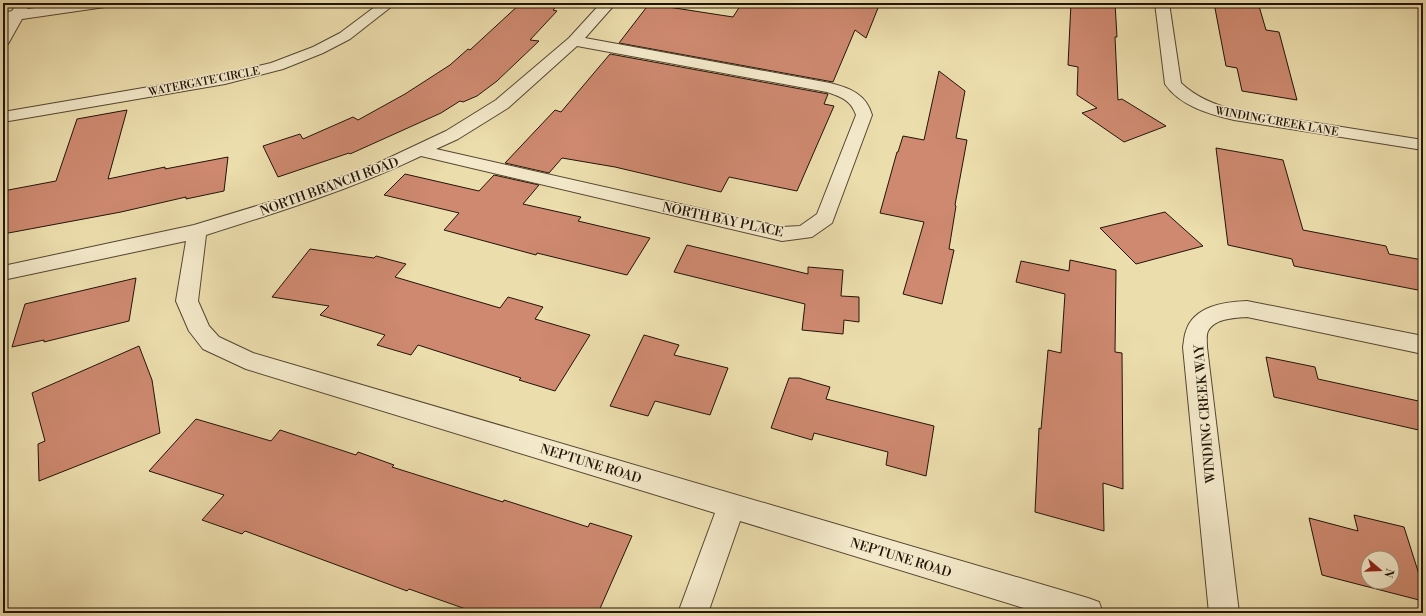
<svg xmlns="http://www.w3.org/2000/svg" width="1426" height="616" viewBox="0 0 1426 616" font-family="'Libre Bodoni',serif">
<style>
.building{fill:#ce8970;stroke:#211407;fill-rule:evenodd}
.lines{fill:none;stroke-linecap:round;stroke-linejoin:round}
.minor-casing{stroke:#544630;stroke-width:2}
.minor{fill:#f3e9ca;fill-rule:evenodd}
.labels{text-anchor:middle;stroke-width:3;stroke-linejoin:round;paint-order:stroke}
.far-street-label{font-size:11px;fill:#211407;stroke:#f3e9ca}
.street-label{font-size:13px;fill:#211407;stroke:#f3e9ca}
</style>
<rect width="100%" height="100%" fill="#ecddad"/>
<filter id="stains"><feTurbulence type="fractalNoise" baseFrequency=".005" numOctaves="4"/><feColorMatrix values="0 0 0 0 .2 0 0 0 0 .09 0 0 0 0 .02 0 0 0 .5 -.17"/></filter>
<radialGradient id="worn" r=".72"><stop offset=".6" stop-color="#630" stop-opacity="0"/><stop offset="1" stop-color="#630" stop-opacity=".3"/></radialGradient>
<!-- building -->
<g class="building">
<polygon points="521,3 560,3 553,10 557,11 530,40 539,41 497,81 477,96 463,102 460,101 441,113 350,154 349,153 278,177 263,146 300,134 303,139 353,117 358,120 405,94 450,65 468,49 470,50"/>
<polygon points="742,3 880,3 866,38 855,30 833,82 619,43 649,4 733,17"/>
<polygon points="1071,3 1115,3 1117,37 1115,37 1118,100 1122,99 1166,126 1124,142 1082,113 1097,108 1077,95 1078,67 1068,65"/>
<polygon points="1214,3 1248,3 1249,5 1259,6 1266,30 1279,32 1297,100 1242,91 1237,68 1226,66"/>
<polygon points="610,54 828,94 824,104 834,106 797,191 729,177 721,192 615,167 562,158 549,173 505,163 555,110 561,112"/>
<polygon points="939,71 965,91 956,138 967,140 955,205 956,206 949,249 954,250 942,304 903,294 924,222 880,213 897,152 898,152 903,136 924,140"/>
<polygon points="127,110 108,179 165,167 165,169 228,157 224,191 186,199 186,197 121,212 3,234 3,191 56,181 77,119"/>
<polygon points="1216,148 1283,160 1303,230 1386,246 1389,254 1423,260 1423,291 1294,266 1292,259 1228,245"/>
<polygon points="405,174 479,191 494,175 539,185 523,204 581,217 578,221 650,238 627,275 537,253 536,255 444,230 459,213 384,195"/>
<polygon points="1165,212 1203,246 1136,264 1100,228"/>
<polygon points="687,245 808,274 808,267 843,270 841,296 859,297 859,322 844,320 843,334 802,330 805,304 674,272"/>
<polygon points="310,249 374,258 376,256 406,264 395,277 500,308 508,297 543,307 535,319 590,335 555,391 519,380 521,378 418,345 411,355 377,345 385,335 320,315 329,306 272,297"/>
<polygon points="1070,260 1116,270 1115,352 1122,353 1123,489 1103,483 1104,531 1035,512 1039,428 1041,429 1048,350 1061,353 1065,294 1016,282 1021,261 1069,271"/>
<polygon points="136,278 129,321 44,342 44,340 12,347 25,304"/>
<polygon points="644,335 679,345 674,355 728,368 710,415 655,401 648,416 610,406"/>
<polygon points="139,346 152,380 160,433 39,481 38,444 45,441 32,393"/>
<polygon points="1266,357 1315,367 1318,379 1423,402 1423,431 1274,397"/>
<polygon points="789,378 799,378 830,387 826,399 934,426 926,476 886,465 888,452 814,433 812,440 771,428"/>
<polygon points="196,419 271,441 280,430 356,455 358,452 394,465 392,467 503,502 504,500 588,527 590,523 632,536 598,613 477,613 409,589 407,591 245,531 242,534 202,520 224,495 149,471"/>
<path d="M1354,515L1404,527L1423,587V601L1322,575L1309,518L1358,531ZM1368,558H1392V582H1368Z"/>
</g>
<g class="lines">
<defs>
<g id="minor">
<polygon points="17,3 27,3 29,6 27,9 74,3 112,3 110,6 105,7 22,19 8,44 3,46 3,27 7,21 3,21 3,13 12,11"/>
<polygon points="380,3 396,3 350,39 323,53 283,69 225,84 3,122 3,112 225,74 271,63 313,47 340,33"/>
<path d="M601,3H616L585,38L830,83C850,88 866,94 872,115L832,223L812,237L782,241L421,156C352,189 279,212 206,235L198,301L209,326L219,337L253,353L1088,598L1099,602L1103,613H1040L740,521L708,613H678L715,513L246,369L203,349L189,331L176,301L186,241L3,280V266L194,225L286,197L378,163L446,131L496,100L569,38ZM577,46L827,92C841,97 851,100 856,115L817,214L800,226L782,227L436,149L458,139L508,108Z"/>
<path d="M1155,3H1169L1181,83C1196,97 1215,105 1235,110L1423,140V150L1234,120C1209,114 1180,106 1165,84Z"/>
<path d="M1247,301L1423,336V354L1247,317C1235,318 1215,318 1208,331C1206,335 1207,342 1207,347L1239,613H1209L1183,347C1184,342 1184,336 1186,331C1194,306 1224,302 1247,301Z"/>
</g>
</defs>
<!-- minor casing -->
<use href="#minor" class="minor-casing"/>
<!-- minor -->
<use href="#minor" class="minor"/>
</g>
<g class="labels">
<!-- far-street labels -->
<g class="far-street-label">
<text transform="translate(204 81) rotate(-11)" y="4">WATERGATE CIRCLE</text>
<text transform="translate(1277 121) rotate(10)" y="4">WINDING CREEK LANE</text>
</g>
<!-- street labels -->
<g class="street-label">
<text transform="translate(329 186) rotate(-20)" y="5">NORTH BRANCH ROAD</text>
<text transform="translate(723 219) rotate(12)" y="5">NORTH BAY PLACE</text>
<text transform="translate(1204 414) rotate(-95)" y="5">WINDING CREEK WAY</text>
<text transform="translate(591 463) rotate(17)" y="5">NEPTUNE ROAD</text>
<text transform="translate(901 557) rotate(17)" y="5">NEPTUNE ROAD</text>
</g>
</g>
<!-- margin -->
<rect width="1426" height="616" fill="none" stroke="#ecddad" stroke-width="16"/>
<rect x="4" y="4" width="1418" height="608" fill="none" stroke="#211407" stroke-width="2"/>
<rect x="8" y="8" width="1410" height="600" fill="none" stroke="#211407"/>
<!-- north arrow -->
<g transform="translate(1380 570) rotate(109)"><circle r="19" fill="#f3e9ca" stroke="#9f947c"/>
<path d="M0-3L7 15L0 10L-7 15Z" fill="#8f2418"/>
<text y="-6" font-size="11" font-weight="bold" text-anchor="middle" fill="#211407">N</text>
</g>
<rect width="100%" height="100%" filter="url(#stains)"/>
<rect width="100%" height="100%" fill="url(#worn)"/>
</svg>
